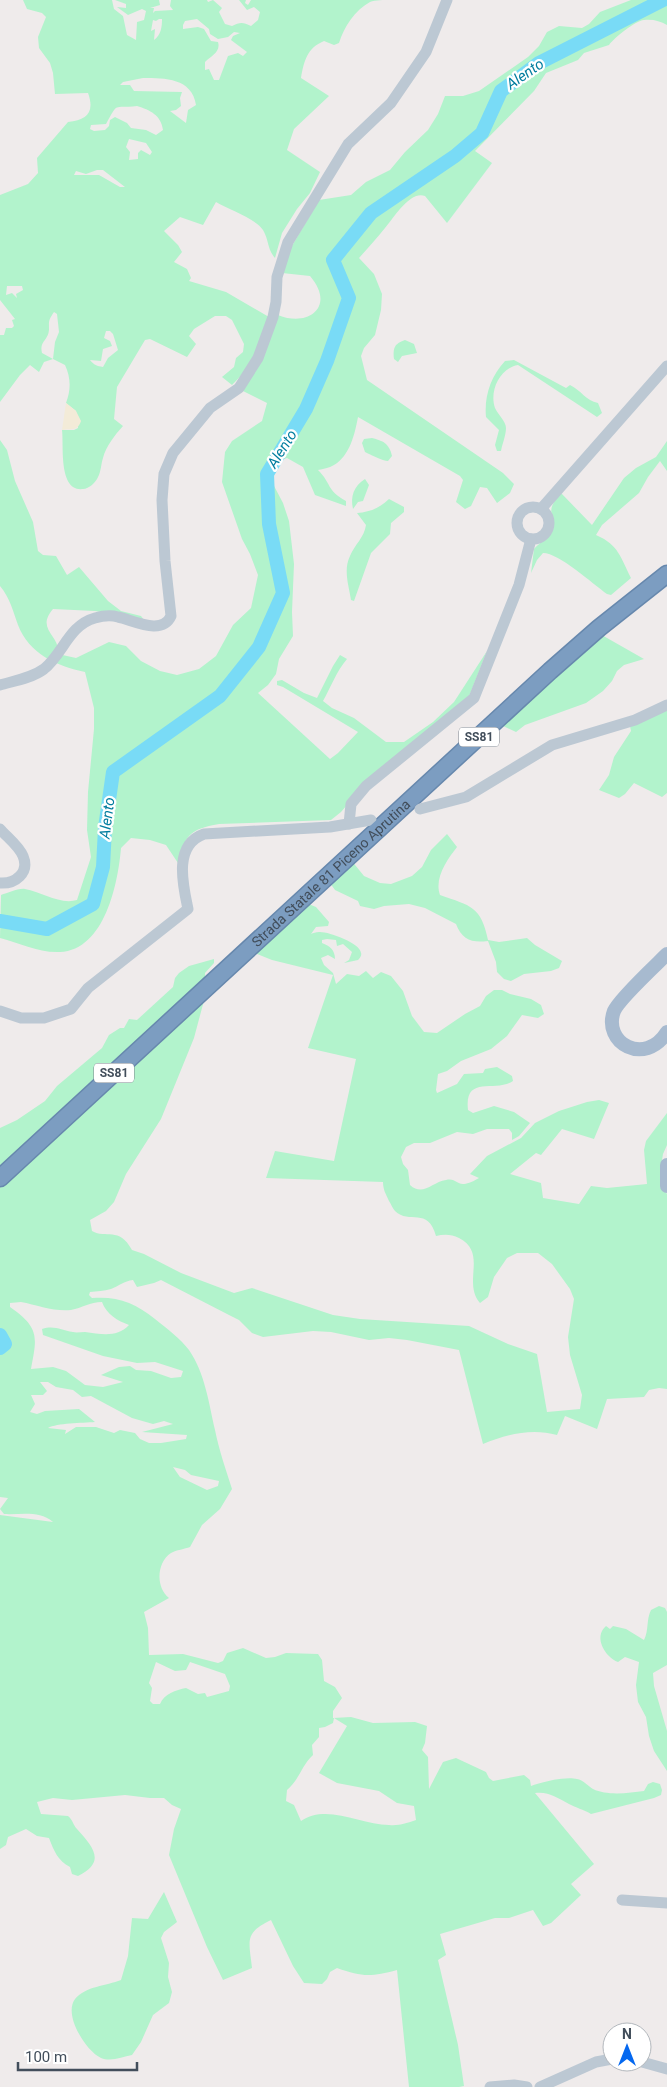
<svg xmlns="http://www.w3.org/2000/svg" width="667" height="2087" viewBox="0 0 667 2087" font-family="Roboto,sans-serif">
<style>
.green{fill:#b2f3cc;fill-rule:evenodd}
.sand{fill:#f3ebd8}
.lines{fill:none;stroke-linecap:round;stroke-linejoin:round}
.river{stroke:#79dbf6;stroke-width:14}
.highway-casing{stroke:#6788ad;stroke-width:19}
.minor{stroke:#bcc8d3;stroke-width:11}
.major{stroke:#a7bacf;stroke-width:14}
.highway{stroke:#7c9dc1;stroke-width:16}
.labels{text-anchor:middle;stroke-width:4.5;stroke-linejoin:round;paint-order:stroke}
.shield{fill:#fff;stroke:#7b838c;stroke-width:1}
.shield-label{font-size:12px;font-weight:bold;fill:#424e5b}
.street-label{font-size:14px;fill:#424e5b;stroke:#fff}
.water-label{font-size:15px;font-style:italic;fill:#027d9f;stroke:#fff}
</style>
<rect width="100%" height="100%" fill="#efebeb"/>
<!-- green -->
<g class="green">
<path d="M23,0H112L114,9L123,16L127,35L136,40L137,22L144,20L146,11L142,9L128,15L117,7L126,8V4L115,0H159L160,5L150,8H154L153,13L155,11L173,10L170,6L171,0H207L208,2L213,0L222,8L219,12L225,24L232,26C240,22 243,22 251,26L258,20L260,12L254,7L247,10L239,0H246L245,3L248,5L251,0H390C384,0 375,0 370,2C355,10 344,27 339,43L334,45L324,41C307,48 304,61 301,78L329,96L294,129L287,150L320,172L310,193L297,209L282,233L275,258C267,249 269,240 263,230C256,219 228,209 216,202L203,225L180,217L164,231L178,245L182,252L174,262L187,269L191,278L189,281L226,292L269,317C259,345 254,364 232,385L222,377L234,367L236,358L243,352L244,344L232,320L226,316H215L194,329L189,336L196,344L187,357L150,339L145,340L117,387L114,419L123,426C115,435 106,446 103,458C101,464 101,472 98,477C96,482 89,489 83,489C58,492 64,445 62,430H74L78,428L76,411L66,403C71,390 71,378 65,365L53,359L44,362L39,372L30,365L20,375L0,402V335H4L6,328H12L14,326L12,320L15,319L0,300V195L28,184L38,173L37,158L68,122C87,120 95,112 88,93L55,94L53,73L50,63L39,48L38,37L46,17L42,13L27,9ZM159,19H162C162,27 161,35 154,40L155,29L151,31L153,20L156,21ZM197,19L209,29L210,34L218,39L228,37L234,32L240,33L233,36L231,40L247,52L243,56L238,53L228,56L219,80H214L209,69L205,70V62C211,56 221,52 218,42L211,41L204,29L198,27L183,29V25L185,21ZM143,78C165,78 192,78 196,105L188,110L186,123L170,111L176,110L181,106L180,98L182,92L134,91L130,85H120L123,82ZM137,106C150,110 161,115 163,130L156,135L146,130L131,128L127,123L115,117L110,120L109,126L105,130L94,131L90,129L91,125L106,124C119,101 112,109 137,106ZM129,139L146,143L152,152L150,155L141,150L138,153V159L129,160L130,152L126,147ZM97,170H103L125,187H120L99,175H74L76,171L86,174ZM7,286H22L23,290L16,294L17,298L12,293L6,295ZM54,312L57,314L59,332L55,342L53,359L42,353C39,341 48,341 49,330C49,321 48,321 54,312ZM106,331H110L113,334L118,350L108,358L103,367C97,366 94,365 90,360L101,361L103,349L112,346L110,341L104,338Z"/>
<path d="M631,0H667V25C660,21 653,19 644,20C635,21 614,38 609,45L584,53L578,60L546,73L534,91L475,151L492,163L447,223L425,196C410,190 393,219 385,228C377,238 368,248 359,258L374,274L382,294L381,310L375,335L364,348L361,356L367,380L503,473L514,484L510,493L497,503L487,488L480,487L471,506L465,509L456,502L463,480L460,476L358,417C355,433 350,456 334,465C329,468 323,469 318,470C332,484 326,490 346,501V506L315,495L303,467L287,458L279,461L273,469V484L283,503L289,521L294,564L292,612L293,636L279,659L276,674L268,685L258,693L330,759L338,753L358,732L283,687L277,685V681L282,680L304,693L317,698L333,666L340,655L347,659C336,672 331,687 323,701L332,708L354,718L386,742H404L433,722L454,702L487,651L468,699L354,797L341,812L331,820L219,824C189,829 185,836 178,863L166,845L150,840L131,838L121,848C118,883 105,950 60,952C38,953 20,943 0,938L1,895C8,893 18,888 25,889C42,892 60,905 77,900L91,857L87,830L88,792L94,729V708L85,672C57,666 29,654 18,625C13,611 10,598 0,586V440L7,450L15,481L33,522L38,551L43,555L56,556L67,575L79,567L108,601L121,611L141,616L144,620L95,611L53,609C35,630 61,635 58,654L76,658L109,642L126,646L141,661L160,671L177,675L199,669L216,656L233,625L251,608L258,575L250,554L242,539L222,482L225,452L232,441L262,421L267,403L241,390L278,315C309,328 336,306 310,276L282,273L286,256L319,200L351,195L366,182L390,170L405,152L428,130L438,114L445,96H463L479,91L528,57L539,46L547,32L559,26L582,28L589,24L600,12Z"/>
<path d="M405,340L414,344L417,353L402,356L398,362L394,359C393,348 394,344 405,340Z"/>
<path d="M514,360L566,388L570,385C581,390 586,401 598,403L602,413L597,417L518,365C500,368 489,391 495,408C498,415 506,421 506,428C506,435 502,445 501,451H497L495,445L499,430L486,417C484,396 491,376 505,361Z"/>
<path d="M372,438C383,441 389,443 392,456L388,461C383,461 369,454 365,452L362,443L364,439Z"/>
<path d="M667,441V471L660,461L648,477L639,493L602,525L596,535C619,545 620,557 631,578L611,595L607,594C593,584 559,553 543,553L537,560L531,573L534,549C539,543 548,538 551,531C558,514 542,514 561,493L592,525L624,478L636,468L656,457Z"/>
<path d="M365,479L369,485L363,501L358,502L353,509C350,496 354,486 365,479Z"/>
<path d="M389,499L404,507V512L391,523L390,534L371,553L354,601L351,600C349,586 343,570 350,556C355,544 364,538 366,525L357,513C370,512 380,508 389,499Z"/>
<polygon points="600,634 644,659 624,665 617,671 612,681 603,691 586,703 525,725 516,732 503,726"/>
<polygon points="667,710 667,793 662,797 634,783 625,794 619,798 599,790 609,775 614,757 631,731 630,726"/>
<path d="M447,834L457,847C447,860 434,878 440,895C471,906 481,906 488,940L499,942L527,938L535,945L562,961L559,968L551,971L524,974L511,981L504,979L497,972L496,962L488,941C472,943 462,940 456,924L425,908L409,904L384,906L374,909L360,906L358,901L335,890L330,883L351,860L364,876L380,883L391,884L412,876L422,867L431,850Z"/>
<path d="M306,903L316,907L329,922L328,926L316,927L311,934C313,933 316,932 319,932C327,931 361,943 361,953C362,955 360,958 358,960L344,963L349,960L352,952L343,944L337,946L336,940L327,939L322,940V943C330,946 335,950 335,959L328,955L321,958L324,965L333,973L336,984L347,974L359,976L366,971L373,978L381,972L391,976L403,991L412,1016L424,1032L437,1033L465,1014L480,1006L486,996L494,990H502L510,994L531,999L541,1005L544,1014L538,1018L522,1015L507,1036L491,1049L461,1061L447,1071L438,1074L436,1090L437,1093L457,1084L464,1074L483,1073L485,1069L497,1067L512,1076L513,1081C495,1093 464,1074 468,1110L473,1113L494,1106L514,1112L530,1123L519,1136L512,1140V1133L509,1129H487L473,1134L457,1132L430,1143H414L406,1147L401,1157L403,1164L408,1170L410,1185C423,1197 432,1182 446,1180C460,1177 455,1192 479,1178L470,1174L487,1156L521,1138L535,1123L559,1111L587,1102L599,1100L609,1103L594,1139L562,1129L541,1155L536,1153L510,1174L541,1183L543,1198L579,1204L591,1186L607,1188L647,1184L644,1150L646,1141L667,1113V1145L663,1154L660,1173L661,1185L667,1194V1389L659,1388L649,1390L644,1397L607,1399L597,1429L565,1416L557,1435C532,1428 507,1434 483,1444L459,1350L407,1340L389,1338L369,1340L331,1332L313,1331L263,1337L252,1333L239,1320L229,1315L161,1280L154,1283L137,1287L133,1280C124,1281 119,1286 111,1289C104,1291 97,1291 90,1292L89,1295L92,1298C118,1296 135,1303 155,1319C166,1328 181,1339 189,1350C205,1373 209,1404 215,1430C219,1450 226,1470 232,1489L220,1509L202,1525L190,1547C185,1549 176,1550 171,1553C156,1563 156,1588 169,1598L144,1612L148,1628L149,1655L183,1654L218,1663L223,1661L227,1653L243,1648L266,1658L275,1657L286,1653L318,1654L322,1660L324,1681L335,1687L342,1698L333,1711V1718L351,1717L373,1723L415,1722L427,1726L425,1743L422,1750L428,1757L429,1789L443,1762L456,1758L486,1772L489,1778L493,1781L524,1775L530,1780L531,1786C541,1782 566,1776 577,1779C583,1780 588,1786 593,1789C607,1796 629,1793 644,1791L648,1784L653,1782L660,1784L662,1790L661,1795L654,1798L591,1814C583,1809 576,1808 569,1804C558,1798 548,1791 535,1793L594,1864L571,1884L581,1895L551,1923L543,1926L533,1910L509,1918H495L440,1934L446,1955L438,1960L458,2045L464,2086L459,2087H409L397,1970C371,1977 362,1977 337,1968L330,1972L327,1979L322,1984L304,1983L293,1966L271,1920C244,1933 249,1940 252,1968L223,1980L207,1947L169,1855L174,1829L181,1809L172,1805L164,1798H150L125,1795L72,1800L53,1798L37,1802L41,1814L68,1816C73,1820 73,1825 77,1829C94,1848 106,1862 78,1876L72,1874L70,1867C58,1861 54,1851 49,1838L37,1836L26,1829L8,1837L6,1845L0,1849V1515L53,1522C39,1510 21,1515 4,1514L0,1509L8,1498L0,1497V1128L17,1120L45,1101L57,1086L102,1048L109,1035L120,1028H124L129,1019L137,1020L173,987L175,978L179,973L189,966L214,959V963L205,973L206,993L194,1038L161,1119L126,1174L114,1202L106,1211L90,1220L92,1231C106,1239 119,1226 132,1250L144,1254L181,1273L234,1293L252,1288L333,1315L360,1319L469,1326L508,1344L537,1354L547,1412L580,1409L582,1395L570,1355L568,1337L574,1299L570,1289L552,1264L538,1253H517L507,1258L494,1277L488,1297L480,1303C462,1282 488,1253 459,1238C451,1234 444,1234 436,1236C428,1206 409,1225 395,1211C393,1209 391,1204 389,1201C386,1194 383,1190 383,1182L266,1178L275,1151L334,1161L356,1059L308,1048L333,975L272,960L252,952ZM21,1302C37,1305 55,1312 71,1310C82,1308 90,1302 102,1302C106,1314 118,1321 129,1325C117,1338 101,1334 85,1332C81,1332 76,1333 73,1332C61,1330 54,1325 42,1329L43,1335L103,1356L137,1363L155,1362L183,1371L181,1377L171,1378L151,1371L136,1370L130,1366L119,1367L101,1375L123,1382L103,1387L85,1385L66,1371L53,1367L31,1369C37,1337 40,1328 10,1307V1303ZM40,1382H48L56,1387L73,1390L82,1397L91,1396L132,1418L153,1424L164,1421L173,1424L142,1432L187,1435L186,1439L161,1443H149L140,1439L135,1433L120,1430L114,1433L96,1427H76L65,1434L66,1430L48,1428C57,1423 82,1423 95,1422L79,1409L45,1411L37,1414L30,1412L35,1404L31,1395H43L47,1391ZM173,1467L185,1470L191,1475L219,1481L218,1486L207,1490L180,1477ZM156,1662L175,1671L186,1670L190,1662L225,1674L230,1686L229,1691L207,1697L205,1693L198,1694L186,1688C176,1690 164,1694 160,1704H153L150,1701L152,1688L149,1683ZM334,1718L347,1726L319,1773L337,1783L379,1791L397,1803L414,1806L416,1820C407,1823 399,1826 389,1825C361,1825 327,1803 301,1821L294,1805L286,1801L287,1790C300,1779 301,1766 313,1755L312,1745L319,1737V1728L325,1727L333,1723Z"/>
<path d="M659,1606L665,1608L667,1612V1665L653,1673L654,1686L667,1731V1771L654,1751L649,1736L646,1717L638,1702L636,1685L639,1662L625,1657L618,1662C605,1657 593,1637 606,1626L610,1629L613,1626L626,1629L644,1640C649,1630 646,1620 651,1610Z"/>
<path d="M164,1892L177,1922L164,1932L161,1938L169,1963L168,1977L172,1992L169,2003L153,2015L141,2042L132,2055C122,2057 111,2062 101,2058C86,2051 63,2015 75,1999C86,1986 106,1986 121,1980L128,1956L132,1918L148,1919Z"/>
</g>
<!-- sand -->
<path class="sand" d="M66,403L76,411L81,421C77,432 72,428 62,430Z"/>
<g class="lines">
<!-- river -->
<g class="river">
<polyline points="0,921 47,929 93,904 103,867 105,828 113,772 220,696 259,647 283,593 269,524 267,474 306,409 327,361 349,298 333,260 371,213 455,156 482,133 501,91 539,63 663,0"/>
<polyline points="0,1335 5,1344 0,1348"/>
</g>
<defs>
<g id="highway">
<path id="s1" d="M0,1178L550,671L599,628L667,574"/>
</g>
</defs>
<!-- highway casing -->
<use href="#highway" class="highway-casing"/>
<!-- minor -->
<g class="minor">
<circle cx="533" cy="523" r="16"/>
<polyline points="541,509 667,366"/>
<path d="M0,685C14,681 32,678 44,669C63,654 69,625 95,618C102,616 111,615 118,617C133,620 162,636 171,616L165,561L162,500L164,474L173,453L210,408L239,388L258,358L273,317L276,302L277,277L288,242L348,144L391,103L426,52L447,0"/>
<polyline points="420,809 466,797 552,745 635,720 667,705"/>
<polyline points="349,824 351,804 366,786 474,698 519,585 531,539"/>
<path d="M0,829C7,837 19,846 23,856C30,873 15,884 0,883"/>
<path d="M0,1011L21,1018H44L71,1009L88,988L188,909C183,885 173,845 204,834L330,827L371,820"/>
<polyline points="622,1900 667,1903"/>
<polyline points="642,2062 667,2069"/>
<polyline points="490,2087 514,2085 527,2087"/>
<polyline points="540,2087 596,2062 612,2059"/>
</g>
<!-- major -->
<g class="major">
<path d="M667,954C656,965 619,999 614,1011C602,1043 645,1067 667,1032"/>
<polyline points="667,1165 667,1186"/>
</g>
<!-- highway -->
<use href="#highway" class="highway"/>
</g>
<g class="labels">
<!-- shield labels -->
<g class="shield">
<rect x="459" y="727.5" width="40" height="19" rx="4"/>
<rect x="94" y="1063.5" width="40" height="19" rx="4"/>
</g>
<g class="shield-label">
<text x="479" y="741">SS81</text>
<text x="114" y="1077">SS81</text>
</g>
<!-- street labels -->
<g class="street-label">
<text dy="5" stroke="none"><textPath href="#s1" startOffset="450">Strada Statale 81 Piceno Aprutina</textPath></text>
</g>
<!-- water labels -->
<g class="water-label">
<text transform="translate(525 74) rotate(-35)" y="5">Alento</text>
<text transform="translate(282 449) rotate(-58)" y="5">Alento</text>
<text transform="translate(107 818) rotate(-83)" y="5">Alento</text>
</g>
</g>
<!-- north arrow -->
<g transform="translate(627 2047)"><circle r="24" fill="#ffffff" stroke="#b3b8bd"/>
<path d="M0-4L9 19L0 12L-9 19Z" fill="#0468f0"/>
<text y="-8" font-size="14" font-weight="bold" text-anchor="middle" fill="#424e5b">N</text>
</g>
<!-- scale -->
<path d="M18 2062v8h119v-8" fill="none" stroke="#424e5b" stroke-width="2.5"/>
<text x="25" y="2062" font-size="15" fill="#424e5b" stroke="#ffffff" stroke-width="4" paint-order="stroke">100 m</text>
</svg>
